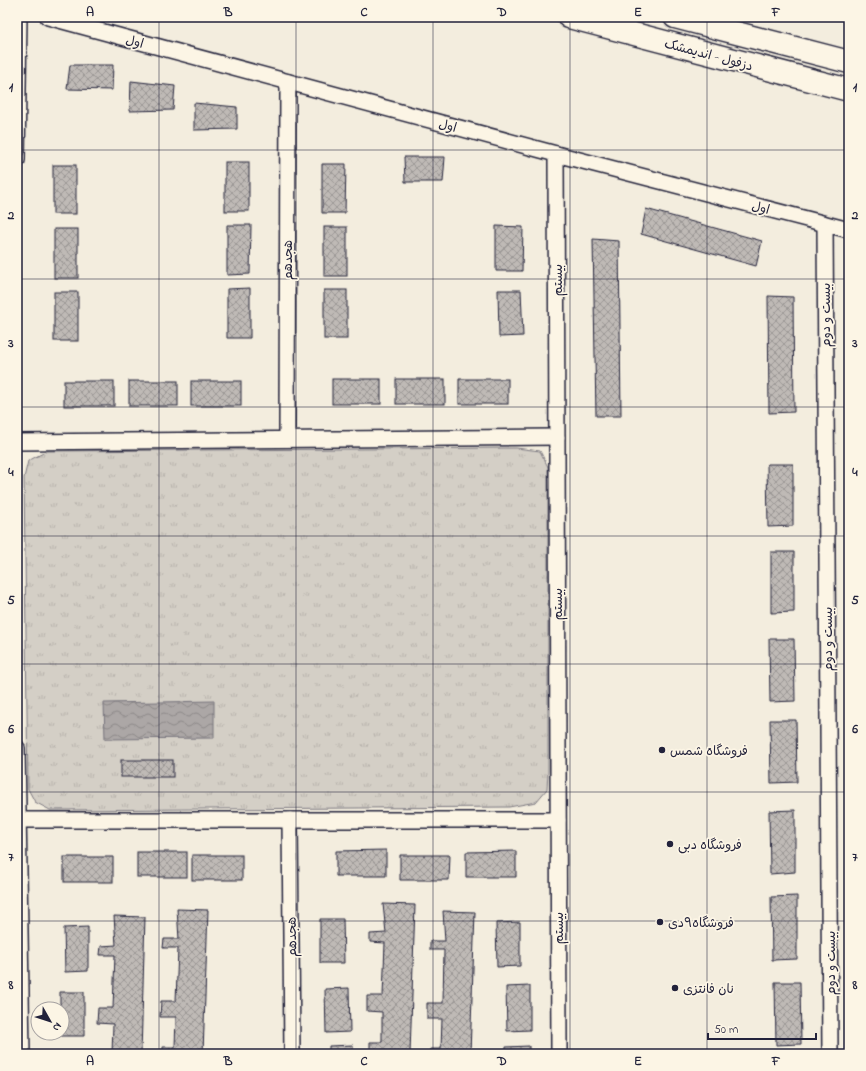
<svg xmlns="http://www.w3.org/2000/svg" width="866" height="1071" viewBox="0 0 866 1071" font-family="'Indie Flower','Playpen Sans Arabic',sans-serif">
<style>
.park{fill:url(#park-tufts);stroke:#7b7880}
.water{fill:url(#water-waves);stroke:#75727b}
.building{fill:url(#building-cross-hatch);stroke:#22223b}
.lines{fill:none;stroke-linecap:round;stroke-linejoin:round}
.minor-casing{stroke:#22223b;stroke-width:18}
.primary-casing{stroke:#22223b;stroke-width:25}
.minor{stroke:#fcf5e5;stroke-width:15}
.primary{stroke:#fcf5e5;stroke-width:22}
.grid{fill:none;stroke:#22223b;stroke-width:1;stroke-opacity:0.55}
.poi-dot{fill:#22223b;stroke:#fcf5e5;stroke-width:1.5}
.labels{text-anchor:middle;stroke-width:3.5;stroke-linejoin:round;paint-order:stroke}
.street-label{font-size:13px;fill:#22223b;stroke:#fcf5e5}
.poi-label{font-size:13px;fill:#22223b;stroke:#fcf5e5;text-anchor:start}
.neatline{fill:none;stroke:#22223b;stroke-width:1.5}
.grid-label{font-size:13px;text-anchor:middle;font-weight:bold;fill:#22223b}
</style>
<defs>
<pattern id="park-tufts" width="24" height="20" patternUnits="userSpaceOnUse"><rect width="24" height="20" fill="#d4cfc6"/><path d="M3 7l-1-3M5 7V3M7 7l1-3M15 17l-1-3M17 17v-4M19 17l1-3" fill="none" stroke="#b6b1ab"/></pattern>
<pattern id="water-waves" width="16" height="10" patternUnits="userSpaceOnUse"><rect width="16" height="10" fill="#aca7a6"/><path d="M0 5q4-4 8 0t8 0" fill="none" stroke="#8c8888"/></pattern>
<pattern id="building-cross-hatch" width="8" height="8" patternUnits="userSpaceOnUse"><rect width="8" height="8" fill="#bfbab6"/><path d="M0 0l8 8M0 8l8-8" fill="none" stroke="#9b9795"/></pattern>
</defs>
<rect width="100%" height="100%" fill="#f3edde"/>
<filter id="ink" filterUnits="userSpaceOnUse"><feTurbulence type="fractalNoise" baseFrequency=".025" numOctaves="2"/><feDisplacementMap in="SourceGraphic" scale="8" xChannelSelector="R" yChannelSelector="G"/><feConvolveMatrix kernelMatrix="1 2 1 2 8 2 1 2 1" color-interpolation-filters="sRGB"/></filter>
<g filter="url(#ink)">
<!-- park -->
<polygon class="park" points="516,448 540,451 548,467 548,771 547,789 536,802 509,807 50,810 35,802 28,789 24,478 28,461 47,451"/>
<!-- water -->
<polygon class="water" points="214,701 214,738 105,739 104,703"/>
<!-- building -->
<g class="building">
<polygon points="70,65 113,65 112,90 67,89"/>
<polygon points="131,81 175,86 173,110 130,111"/>
<polygon points="194,103 237,107 237,129 194,130"/>
<polygon points="404,157 445,157 443,182 405,182"/>
<rect x="225" y="162" width="24" height="49"/>
<polygon points="322,164 346,164 345,213 322,213"/>
<rect x="53" y="165" width="23" height="49"/>
<polygon points="646,209 762,241 756,266 641,234"/>
<polygon points="227,225 251,225 250,274 227,275"/>
<polygon points="496,226 523,227 522,271 496,271"/>
<rect x="324" y="227" width="23" height="49"/>
<rect x="54" y="229" width="24" height="49"/>
<polygon points="593,239 619,241 621,416 596,416"/>
<polygon points="250,288 250,338 227,338 227,289"/>
<rect x="324" y="290" width="23" height="49"/>
<polygon points="498,290 521,290 523,336 499,337"/>
<rect x="54" y="292" width="24" height="49"/>
<polygon points="768,296 793,297 794,412 769,413"/>
<rect x="332" y="379" width="49" height="25"/>
<rect x="396" y="379" width="49" height="25"/>
<rect x="459" y="379" width="49" height="25"/>
<rect x="64" y="381" width="50" height="25"/>
<rect x="129" y="381" width="49" height="25"/>
<rect x="191" y="381" width="50" height="25"/>
<polygon points="767,464 793,464 793,526 768,527"/>
<polygon points="771,552 794,552 794,612 771,613"/>
<polygon points="769,639 794,639 795,701 770,702"/>
<polygon points="770,720 796,720 797,782 771,783"/>
<rect x="121" y="760" width="52" height="17"/>
<polygon points="795,810 795,872 770,874 769,811"/>
<polygon points="386,850 386,876 336,876 336,851"/>
<polygon points="516,851 516,877 466,877 466,852"/>
<rect x="137" y="852" width="50" height="25"/>
<rect x="192" y="855" width="50" height="25"/>
<polygon points="400,855 450,855 449,880 400,880"/>
<rect x="64" y="857" width="49" height="25"/>
<polygon points="797,896 797,959 772,960 771,897"/>
<polygon points="383,904 415,905 410,1054 370,1054 370,1042 382,1042 382,1012 367,1011 367,996 383,996 385,943 370,942 370,934 386,933"/>
<polygon points="177,909 208,910 203,1054 163,1054 163,1047 175,1047 176,1017 160,1017 161,1001 176,1001 178,948 163,948 164,939 179,939"/>
<polygon points="443,911 475,912 470,1054 429,1054 430,1049 441,1049 442,1019 427,1019 427,1003 443,1003 444,950 430,950 430,941 445,941"/>
<polygon points="114,916 145,917 141,1054 112,1054 113,1024 97,1023 98,1008 113,1008 115,955 100,955 101,946 116,945"/>
<polygon points="320,919 343,919 344,963 320,963"/>
<polygon points="520,922 520,966 497,967 496,923"/>
<polygon points="88,927 88,971 65,972 64,928"/>
<polygon points="775,982 800,982 801,1044 776,1045"/>
<polygon points="530,986 530,1030 507,1031 506,987"/>
<polygon points="349,988 350,1032 326,1033 325,989"/>
<polygon points="60,992 84,992 84,1036 61,1036 61,1033 62,1033 62,1009 60,1009"/>
<polygon points="353,1045 353,1054 329,1054 329,1046"/>
<polygon points="529,1046 529,1054 506,1054 506,1047"/>
</g>
<g class="lines">
<defs>
<g id="minor">
<polyline points="48,17 556,154 849,230"/>
<polyline points="556,154 559,1054"/>
<polyline points="17,160 19,17"/>
<polyline points="825,224 830,1054"/>
<polyline points="287,439 288,82"/>
<polyline points="17,442 557,437"/>
<polyline points="17,748 22,1054"/>
<polyline points="17,820 558,820"/>
<polyline points="290,820 292,1054"/>
</g>
<g id="primary">
<polyline points="569,17 849,90"/>
<polyline points="675,17 849,62"/>
</g>
</defs>
<!-- minor casing -->
<use href="#minor" class="minor-casing"/>
<!-- primary casing -->
<use href="#primary" class="primary-casing"/>
<!-- minor -->
<use href="#minor" class="minor"/>
<!-- primary -->
<use href="#primary" class="primary"/>
</g>
</g>
<!-- grid -->
<path class="grid" d="M159,17V1054M296,17V1054M433,17V1054M570,17V1054M707,17V1054M17,150H849M17,279H849M17,407H849M17,536H849M17,664H849M17,792H849M17,921H849"/>
<!-- markers -->
<g class="poi-dot">
<circle cx="662" cy="750" r="4"/>
<circle cx="670" cy="844" r="4"/>
<circle cx="660" cy="922" r="4"/>
<circle cx="675" cy="988" r="4"/>
</g>
<g class="labels">
<!-- street labels -->
<g class="street-label">
<text transform="translate(135 41) rotate(15)" y="5">اول</text>
<text transform="translate(709 54) rotate(15)" y="5">دزفول - اندیمشک</text>
<text transform="translate(448 125) rotate(15)" y="5">اول</text>
<text transform="translate(761 207) rotate(15)" y="5">اول</text>
<text transform="translate(287 260) rotate(-90)" y="5">هجدهم</text>
<text transform="translate(557 280) rotate(-90)" y="5">بیستم</text>
<text transform="translate(825 315) rotate(-90)" y="5">بیست و دوم</text>
<text transform="translate(557 604) rotate(-90)" y="5">بیستم</text>
<text transform="translate(827 639) rotate(-90)" y="5">بیست و دوم</text>
<text transform="translate(558 928) rotate(-90)" y="5">بیستم</text>
<text transform="translate(291 937) rotate(-91)" y="5">هجدهم</text>
<text transform="translate(830 963) rotate(-90)" y="5">بیست و دوم</text>
</g>
<!-- poi labels -->
<g class="poi-label">
<text x="670" y="755">فروشگاه شمس</text>
<text x="678" y="849">فروشگاه دبی</text>
<text x="668" y="927">فروشگاه۹دی</text>
<text x="683" y="993">نان فانتزی</text>
</g>
</g>
<!-- margin -->
<rect width="866" height="1071" fill="none" stroke="#fcf5e5" stroke-width="44"/>
<!-- north arrow -->
<g transform="translate(50 1021) rotate(129)"><circle r="19" fill="#fcf5e5" stroke="#a5a1a1"/>
<path d="M0-3L7 15L0 10L-7 15Z" fill="#22223b"/>
<text y="-6" font-size="11" font-weight="bold" text-anchor="middle" fill="#22223b">N</text>
</g>
<!-- scale -->
<path d="M708 1033v6h108v-6" fill="none" stroke="#22223b" stroke-width="2"/>
<text x="714" y="1033" font-size="12" fill="#22223b" stroke="#fcf5e5" stroke-width="3" paint-order="stroke">50 m</text>
<rect x="22" y="22" width="822" height="1027" class="neatline"/>
<g class="grid-label">
<text x="90" y="16">A</text>
<text x="228" y="16">B</text>
<text x="364" y="16">C</text>
<text x="502" y="16">D</text>
<text x="638" y="16">E</text>
<text x="776" y="16">F</text>
<text x="11" y="91">1</text>
<text x="855" y="91">1</text>
<text x="11" y="219">2</text>
<text x="855" y="219">2</text>
<text x="11" y="347">3</text>
<text x="855" y="347">3</text>
<text x="11" y="476">4</text>
<text x="855" y="476">4</text>
<text x="11" y="604">5</text>
<text x="855" y="604">5</text>
<text x="11" y="733">6</text>
<text x="855" y="733">6</text>
<text x="11" y="861">7</text>
<text x="855" y="861">7</text>
<text x="11" y="989">8</text>
<text x="855" y="989">8</text>
<text x="90" y="1065">A</text>
<text x="228" y="1065">B</text>
<text x="364" y="1065">C</text>
<text x="502" y="1065">D</text>
<text x="638" y="1065">E</text>
<text x="776" y="1065">F</text>
</g>
</svg>
